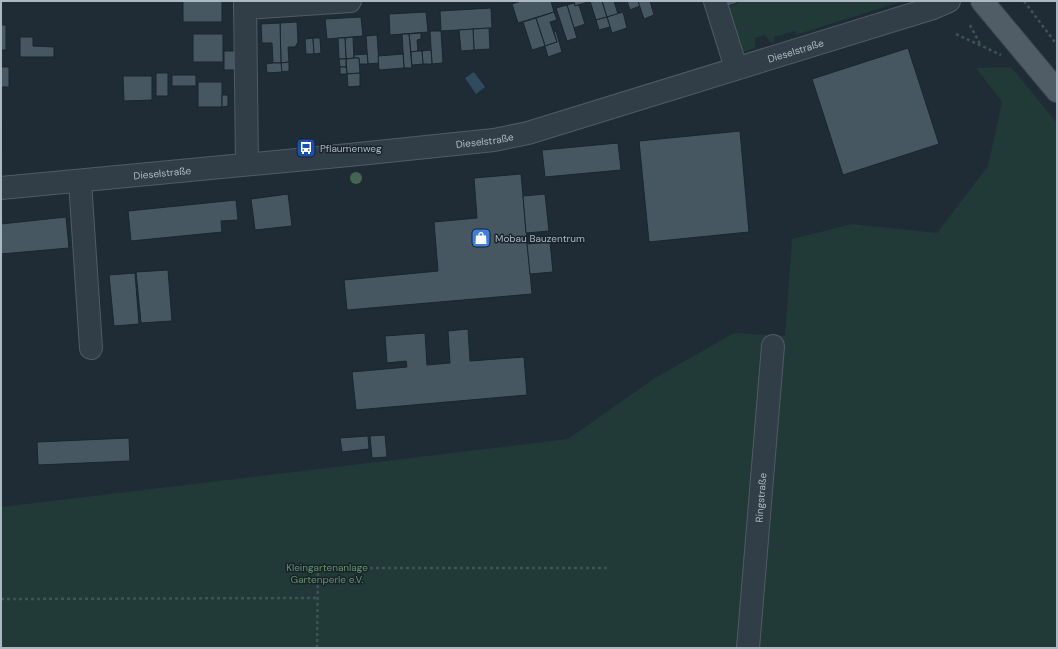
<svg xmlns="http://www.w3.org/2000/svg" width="1058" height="649" viewBox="0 0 1058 649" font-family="'DM Sans',sans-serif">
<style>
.green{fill:#213937}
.water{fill:#314b5e}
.building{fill:#465762;stroke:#1a252d}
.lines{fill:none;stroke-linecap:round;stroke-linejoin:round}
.minor-casing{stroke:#505c65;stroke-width:24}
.major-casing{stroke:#3c4750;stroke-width:24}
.path{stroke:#3e5453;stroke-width:2.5;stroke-dasharray:3 3;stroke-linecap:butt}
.minor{stroke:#323e47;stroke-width:22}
.major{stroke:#505d67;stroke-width:22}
.tree{fill:#446551}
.labels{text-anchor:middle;stroke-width:3;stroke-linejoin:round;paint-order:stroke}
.street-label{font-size:10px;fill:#acb9c4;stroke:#18232b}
.poi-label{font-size:10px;fill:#acb9c4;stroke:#18232b;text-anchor:start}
.park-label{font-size:10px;fill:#639467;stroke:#18232b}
</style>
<rect width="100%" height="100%" fill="#1f2c36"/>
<!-- green -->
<g class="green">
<polygon points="719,1 903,1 796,35 795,31 774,37 775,42 771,43 765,35 755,38 755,48 737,54"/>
<polygon points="1011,67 1057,123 1057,648 1,648 1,507 568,439 655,378 734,333 785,336 792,239 852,224 937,233 988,166 1002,102 976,68"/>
</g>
<!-- water -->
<polygon class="water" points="474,72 485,87 476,94 465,78"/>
<!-- building -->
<g class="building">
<rect x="183" y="1" width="39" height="21"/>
<polygon points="521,1 551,1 554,12 518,23 512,4"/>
<polygon points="574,1 591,1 575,6"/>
<polygon points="590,1 602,1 607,17 596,20"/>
<polygon points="602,1 614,1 618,14 607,17"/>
<polygon points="627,1 638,1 640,6 630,10"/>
<polygon points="638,1 650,1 654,15 644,19"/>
<polygon points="727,1 736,1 737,3 728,6"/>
<polygon points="574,3 575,6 579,5 585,24 574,28 567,5"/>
<polygon points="567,5 577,38 567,41 556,8"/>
<polygon points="491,8 492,28 441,31 440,11"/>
<polygon points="426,12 428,32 390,35 389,14"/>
<polygon points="554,12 557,20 550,22 557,42 545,46 536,18"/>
<polygon points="623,12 627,28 612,33 607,17"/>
<polygon points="361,17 363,36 327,39 325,19"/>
<polygon points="607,17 610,27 599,30 596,20"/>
<polygon points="536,18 545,46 532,50 523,22"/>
<polygon points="297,22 298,42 295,47 288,47 289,62 281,63 280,23"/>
<polygon points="280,23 281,63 273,63 272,43 262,43 261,24"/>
<rect x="1" y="25" width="5" height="25"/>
<polygon points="489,28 490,49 474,50 473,29"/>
<polygon points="473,29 474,50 461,51 459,30"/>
<polygon points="430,31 441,31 443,63 432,64"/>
<polygon points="556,31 562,52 548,57 545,46 557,42 554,32"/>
<polygon points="421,33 421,39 417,40 418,51 411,52 409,34"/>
<rect x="193" y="34" width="30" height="28"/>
<polygon points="402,34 409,34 412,68 404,68"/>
<polygon points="377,35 379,63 368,64 366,36"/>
<polygon points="20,37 33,37 33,46 54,47 54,57 20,57"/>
<polygon points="353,37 354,58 346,59 345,38"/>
<polygon points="313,38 314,54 306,54 305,39"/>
<polygon points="313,38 320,38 321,53 314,54"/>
<polygon points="338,38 345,38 346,59 339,59"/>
<polygon points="908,48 939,144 843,175 812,79"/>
<polygon points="431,50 432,64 423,64 422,51"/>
<rect x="224" y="51" width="12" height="19"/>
<polygon points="418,51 422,51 423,64 412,65 411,52"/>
<polygon points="367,54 368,64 359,64 359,58 354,58 354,55"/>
<polygon points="403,54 404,68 379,70 378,56"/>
<polygon points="354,58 359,58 360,73 347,74 346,59"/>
<polygon points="339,59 346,59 346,67 340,67"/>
<polygon points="289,62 289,71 282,72 281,63"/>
<polygon points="273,63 281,63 282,72 267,73 266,64"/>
<rect x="1" y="67" width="8" height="20"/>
<polygon points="340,67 346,67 347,74 340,74"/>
<rect x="156" y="73" width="12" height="23"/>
<polygon points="360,73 360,86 348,87 347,74"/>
<rect x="172" y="75" width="24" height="11"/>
<polygon points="123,76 152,76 152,100 124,101"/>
<rect x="198" y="82" width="24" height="25"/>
<polygon points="222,95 228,95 228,106 222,107"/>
<rect x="1" y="123" width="1" height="28"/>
<polygon points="740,131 749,232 649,242 639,141"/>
<polygon points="618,143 621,170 545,177 542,150"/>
<polygon points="521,174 532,294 347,310 344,280 438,271 434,222 477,218 474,178"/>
<polygon points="288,194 292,226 255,230 251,199"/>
<polygon points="545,194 549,231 526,233 523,196"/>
<polygon points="236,200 238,220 221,221 222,232 131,241 128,211"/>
<polygon points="66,217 69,248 1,254 1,224"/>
<polygon points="550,242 553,272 530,274 527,244"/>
<polygon points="168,270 172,321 141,323 136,272"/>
<polygon points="135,273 139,324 114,326 109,275"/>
<polygon points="468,329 470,361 524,357 527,395 356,410 352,372 407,367 406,361 387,363 385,336 425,333 427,365 450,363 448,331"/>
<polygon points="385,435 387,457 372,458 370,436"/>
<polygon points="368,436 369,449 342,452 340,438"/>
<polygon points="129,438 130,461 38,465 37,442"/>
</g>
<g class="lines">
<defs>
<g id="minor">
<polyline points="245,1 247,164"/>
<polyline points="715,1 736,68"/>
<polyline points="245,8 350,1"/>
<polyline points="80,181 91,348"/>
<path id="s1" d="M1,188L349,155L494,140L528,133L933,8L949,1"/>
<path id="s2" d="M748,648L773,346"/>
</g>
<polyline id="major" points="982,1 1057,91"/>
</defs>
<!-- minor casing -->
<use href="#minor" class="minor-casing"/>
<!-- major casing -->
<use href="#major" class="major-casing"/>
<!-- path -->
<g class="path">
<polyline points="1024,1 1057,45"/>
<polyline points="970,25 980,44"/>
<polyline points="956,34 1001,55"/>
<polyline points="1,599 318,598"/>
<polyline points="317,648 318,568 609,568"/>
</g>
<!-- minor -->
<use href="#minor" class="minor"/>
<!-- major -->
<use href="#major" class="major"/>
</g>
<!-- trees -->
<circle class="tree" cx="356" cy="178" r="6"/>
<!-- icons -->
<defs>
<symbol id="bus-square" viewBox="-11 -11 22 22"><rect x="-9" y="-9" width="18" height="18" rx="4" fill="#1a4fb4" stroke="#18232b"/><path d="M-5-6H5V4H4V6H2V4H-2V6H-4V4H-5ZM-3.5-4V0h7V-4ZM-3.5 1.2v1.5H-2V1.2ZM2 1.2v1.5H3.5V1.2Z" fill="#fff"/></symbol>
<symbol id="shop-square" viewBox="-11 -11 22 22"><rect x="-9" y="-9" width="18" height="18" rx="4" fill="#3f7fe0" stroke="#18232b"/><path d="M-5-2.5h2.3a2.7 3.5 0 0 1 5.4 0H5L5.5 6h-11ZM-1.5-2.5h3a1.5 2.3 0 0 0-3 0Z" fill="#fff"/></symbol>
</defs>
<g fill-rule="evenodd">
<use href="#bus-square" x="295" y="137" width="22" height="22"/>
<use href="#shop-square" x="470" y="227" width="22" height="22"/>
</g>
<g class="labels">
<!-- street labels -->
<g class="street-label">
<text dy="4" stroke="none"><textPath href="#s1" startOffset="810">Dieselstraße</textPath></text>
<text dy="4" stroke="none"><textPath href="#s1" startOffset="486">Dieselstraße</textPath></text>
<text dy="4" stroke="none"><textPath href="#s1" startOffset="162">Dieselstraße</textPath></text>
<text dy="4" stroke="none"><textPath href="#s2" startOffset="151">Ringstraße</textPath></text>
</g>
<!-- poi labels -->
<g class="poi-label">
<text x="320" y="152">Pflaumenweg</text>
<text x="495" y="242">Mobau Bauzentrum</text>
</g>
<!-- park labels -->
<g class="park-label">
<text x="327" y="571">Kleingartenanlage<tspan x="327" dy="12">Gartenperle e.V.</tspan></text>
</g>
</g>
<!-- border -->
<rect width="1058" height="649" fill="none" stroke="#acb9c4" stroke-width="4"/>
</svg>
